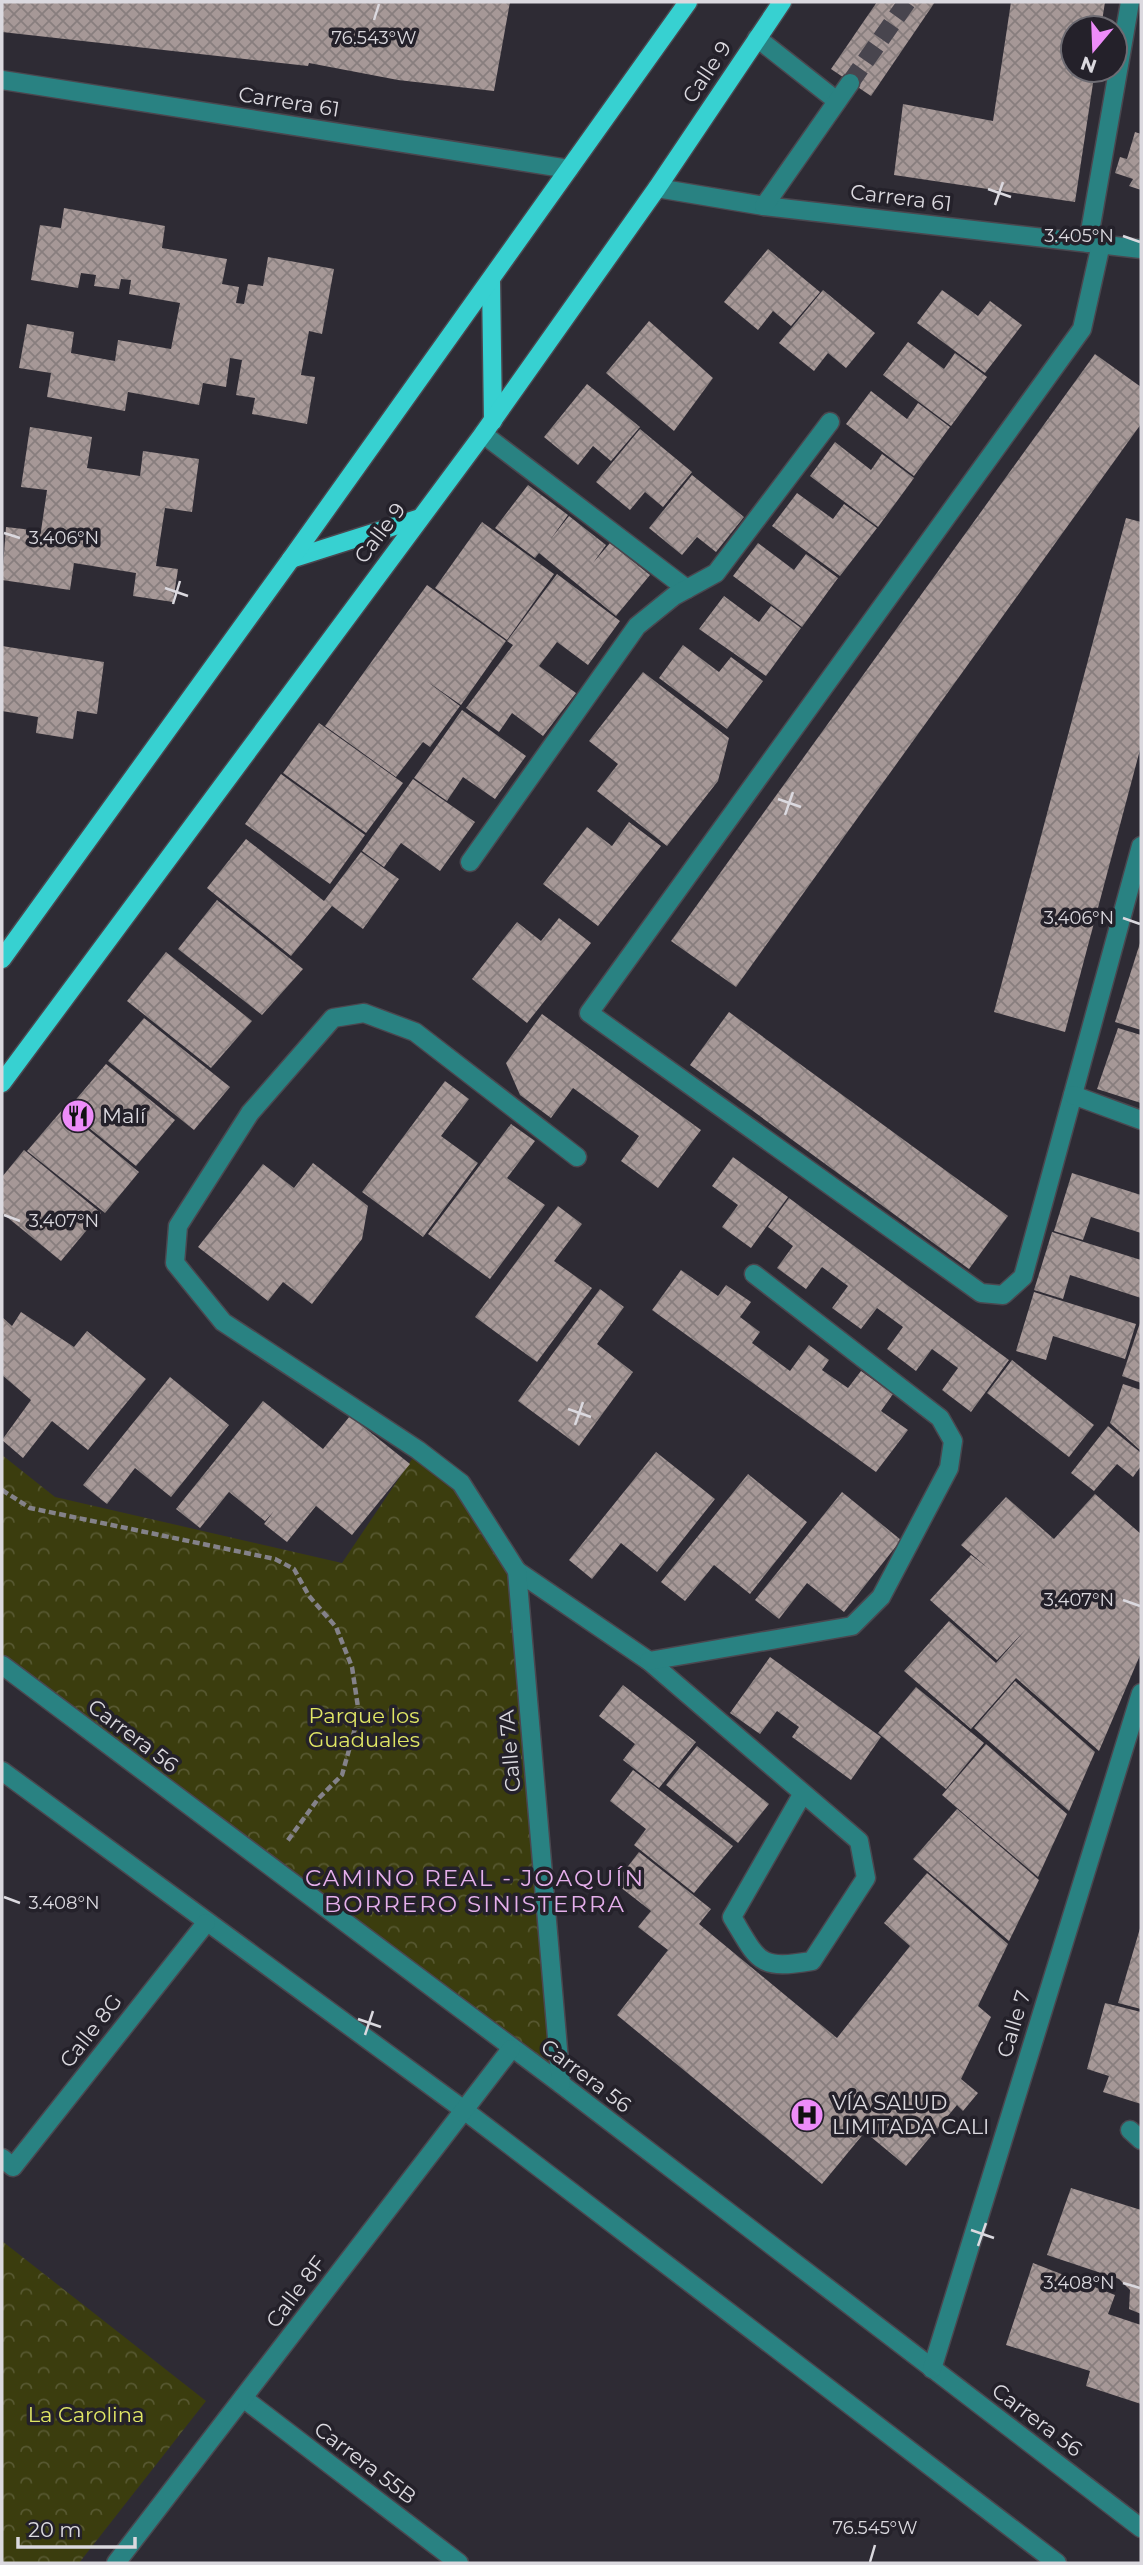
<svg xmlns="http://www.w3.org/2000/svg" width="1143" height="2565" viewBox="0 0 1143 2565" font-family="Montserrat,sans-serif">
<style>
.forest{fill:url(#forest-crowns)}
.building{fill:url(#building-cross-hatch)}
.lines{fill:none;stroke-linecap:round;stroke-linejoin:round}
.minor-tunnel{stroke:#48454e;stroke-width:18;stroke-dasharray:18 9;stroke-linecap:butt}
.minor-casing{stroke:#4a474f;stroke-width:21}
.major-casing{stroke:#4a474f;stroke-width:21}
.path{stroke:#848289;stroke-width:4.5;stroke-dasharray:7 3.5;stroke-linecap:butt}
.minor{stroke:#298282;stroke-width:18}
.major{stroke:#37d1d1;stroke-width:18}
.ticks{fill:none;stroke:#dbd9df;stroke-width:2.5}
.labels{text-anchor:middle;stroke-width:7;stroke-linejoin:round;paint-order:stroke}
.street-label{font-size:21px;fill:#dbd9df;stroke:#24212a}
.poi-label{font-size:21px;fill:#dbd9df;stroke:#24212a;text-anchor:start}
.park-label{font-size:21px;fill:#e0e665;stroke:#24212a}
.neighbourhood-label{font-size:23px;letter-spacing:2px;fill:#e5afeb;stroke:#24212a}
.ticks-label{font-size:18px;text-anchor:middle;fill:#dbd9df;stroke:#24212a;stroke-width:7;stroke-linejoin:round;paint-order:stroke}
</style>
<defs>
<pattern id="forest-crowns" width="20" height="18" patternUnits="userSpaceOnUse" patternTransform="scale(1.75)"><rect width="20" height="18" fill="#3b3d0e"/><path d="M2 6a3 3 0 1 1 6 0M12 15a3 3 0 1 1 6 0" fill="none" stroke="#575831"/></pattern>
<pattern id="building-cross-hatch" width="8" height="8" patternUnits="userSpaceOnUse" patternTransform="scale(1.75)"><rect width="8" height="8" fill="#a69897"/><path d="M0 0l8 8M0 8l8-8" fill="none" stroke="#887e7e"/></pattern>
</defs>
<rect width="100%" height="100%" fill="#2e2b34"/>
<!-- forest -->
<g class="forest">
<polygon points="418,1450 461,1483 517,1571 561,2084 2,1665 2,1455 55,1497 342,1563"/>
<polygon points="2,2241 206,2401 79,2563 2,2563"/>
</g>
<!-- building -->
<g class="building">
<polygon points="2,2 510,2 494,91 398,80 309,63 308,66 2,32"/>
<polygon points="877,2 935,2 871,96 831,69"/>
<polygon points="1011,2 1105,2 1101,28 1073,28 1073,70 1095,70 1075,202 894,175 903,104 993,121"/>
<polygon points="1135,132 1141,134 1141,190 1129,186 1133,179 1115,173 1120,157 1127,159"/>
<polygon points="64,208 165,226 162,248 227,259 222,284 239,287 236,303 244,304 248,284 263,286 268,257 334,269 322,334 309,331 301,375 315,377 307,424 252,414 255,398 236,395 242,360 230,358 226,387 203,383 199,405 128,392 125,411 47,397 51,373 19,368 27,324 74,332 71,353 115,361 118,340 171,349 180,303 129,294 131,280 121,279 119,289 94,286 96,275 81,273 78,288 31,280 40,225 61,228"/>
<polygon points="768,249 820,292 791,326 773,311 758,330 724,302"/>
<polygon points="823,290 875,333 846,368 828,353 814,371 779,343"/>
<polygon points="942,290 978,316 990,301 1022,325 985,373 917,323"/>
<polygon points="649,321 713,378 674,431 606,373"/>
<polygon points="908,342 944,369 955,353 987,377 951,426 883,375"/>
<polygon points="1095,354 1141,387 1141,424 736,987 671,941"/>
<polygon points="587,384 640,427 611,461 593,446 578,465 544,437"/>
<polygon points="871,391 907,419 918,403 950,427 914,476 846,424"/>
<polygon points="30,427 92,437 87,468 140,476 143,451 199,459 192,512 165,508 156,566 178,569 173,602 133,596 136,573 74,563 70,590 2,580 6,527 41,531 47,490 21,487"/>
<polygon points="640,429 692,472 663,507 645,492 630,510 596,482"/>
<polygon points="835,442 871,470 882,454 914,478 878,527 810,476"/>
<polygon points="692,475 744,517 716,552 697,537 682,555 649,528"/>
<polygon points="528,485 568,515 550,540 569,516 606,545 593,563 610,543 650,575 616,616 539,553 535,558 495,528"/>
<polygon points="797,493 833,519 844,504 877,528 840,576 772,526"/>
<polygon points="1126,518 1141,522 1141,746 1065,1032 994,1012"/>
<polygon points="482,522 554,574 507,640 435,588"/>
<polygon points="758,543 794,570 806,554 838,578 802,627 733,576"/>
<polygon points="557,574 620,621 588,665 557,642 539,666 576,693 543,736 512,713 499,732 466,708 513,645 507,641"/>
<polygon points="427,585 506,641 461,705 425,680 460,706 430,747 423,742 396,777 325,726"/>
<polygon points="724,596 759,622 771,606 801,628 766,676 699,629"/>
<polygon points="683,645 719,672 731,657 763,681 727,729 659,678"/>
<polygon points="2,646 104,662 97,714 77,711 73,739 36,733 38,717 2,711"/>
<polygon points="643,672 729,738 718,781 667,846 597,791 618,764 589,741"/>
<polygon points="462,710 526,756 495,799 463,777 447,801 414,778"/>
<polygon points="319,723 403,783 366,833 283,773"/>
<polygon points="281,774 365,835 330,884 245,824"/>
<polygon points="413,779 475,822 440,871 401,843 384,867 362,851"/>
<polygon points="629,822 661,846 598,926 543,884 587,827 612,846"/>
<polygon points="246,839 324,901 361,852 399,879 363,929 332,906 291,956 207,888"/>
<polygon points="217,900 303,969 262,1015 178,949"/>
<polygon points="559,918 591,943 527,1023 472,979 517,922 541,941"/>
<polygon points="1140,943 1141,943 1141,1030 1115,1022"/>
<polygon points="166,952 252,1021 211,1068 127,1001"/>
<polygon points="729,1012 1008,1216 969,1269 690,1065"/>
<polygon points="542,1014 701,1130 658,1188 621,1161 639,1136 573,1088 551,1118 520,1095 506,1063"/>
<polygon points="144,1018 230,1087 194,1130 108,1061"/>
<polygon points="1118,1028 1141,1035 1141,1103 1097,1089"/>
<polygon points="106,1064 175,1120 136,1166 67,1110"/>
<polygon points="445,1081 469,1099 441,1136 478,1163 423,1237 362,1192"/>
<polygon points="63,1109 139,1172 105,1213 27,1151"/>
<polygon points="511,1124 535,1141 507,1178 545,1205 490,1279 428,1234"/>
<polygon points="24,1150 101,1213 61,1261 2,1213 2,1177"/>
<polygon points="733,1157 788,1197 751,1248 722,1227 738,1205 712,1186"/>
<polygon points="313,1163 368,1206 362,1239 312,1304 283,1282 268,1301 198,1247 263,1164 294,1188"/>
<polygon points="1072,1173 1141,1195 1141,1233 1091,1217 1083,1240 1054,1231"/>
<polygon points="789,1198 1009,1360 971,1412 942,1390 958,1368 932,1349 916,1371 887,1349 903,1327 877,1308 861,1329 832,1308 848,1286 822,1267 806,1289 777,1268 793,1246 768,1227"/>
<polygon points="558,1206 582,1224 554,1261 592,1288 537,1362 475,1317"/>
<polygon points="1052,1232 1141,1260 1141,1298 1070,1275 1063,1299 1034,1290"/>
<polygon points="681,1270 718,1296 726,1285 751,1302 740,1317 760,1332 752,1343 790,1371 809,1345 829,1360 822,1370 848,1388 861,1371 893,1394 881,1411 908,1430 876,1472 652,1310"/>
<polygon points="600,1289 624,1307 597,1344 633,1372 579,1446 518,1401"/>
<polygon points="1034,1292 1136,1324 1125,1359 1053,1336 1046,1360 1016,1351"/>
<polygon points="21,1312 74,1347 87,1331 146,1379 88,1450 52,1421 23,1458 2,1440 31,1400 2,1375 2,1317 12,1326"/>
<polygon points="1141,1320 1141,1383 1122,1376"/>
<polygon points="1012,1360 1094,1425 1069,1457 987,1393"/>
<polygon points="170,1377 229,1425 171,1497 135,1468 107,1504 83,1485"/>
<polygon points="1123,1384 1141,1390 1141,1451 1110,1423"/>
<polygon points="263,1401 323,1449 350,1416 410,1464 352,1535 316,1506 287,1542 264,1524 274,1511 265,1521 229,1492 200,1528 176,1509"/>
<polygon points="1108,1426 1141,1453 1141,1466 1133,1477 1117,1464 1094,1491 1071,1473"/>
<polygon points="656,1452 715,1499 657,1572 621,1543 592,1579 569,1560"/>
<polygon points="748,1474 807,1522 750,1594 714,1565 685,1601 661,1582"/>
<polygon points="842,1492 901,1540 844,1612 807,1583 779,1619 755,1600"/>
<polygon points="1095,1494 1141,1534 1141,1653 1099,1751 1016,1678 971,1729 904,1671 949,1621 996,1663 1027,1628 997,1660 930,1600 971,1555 989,1569 961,1545 1006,1497 1054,1539"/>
<polygon points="770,1657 881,1737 851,1780 792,1737 799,1727 777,1711 760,1734 730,1713"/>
<polygon points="1015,1681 1095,1752 1069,1811 974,1728"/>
<polygon points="623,1685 696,1742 659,1788 623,1760 635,1744 599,1716"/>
<polygon points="916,1687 984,1743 946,1789 878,1733"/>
<polygon points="986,1744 1067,1814 1038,1877 942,1795"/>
<polygon points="697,1746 769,1804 738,1843 666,1785"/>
<polygon points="633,1770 733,1846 694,1893 634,1845 646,1829 610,1801"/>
<polygon points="957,1809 1039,1880 1009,1941 913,1859"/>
<polygon points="639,1852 711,1909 699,1924 837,2038 910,1946 884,1923 927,1873 1008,1944 978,2006 991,2017 961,2079 978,2093 963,2111 957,2105 906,2166 865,2132 822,2184 617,2015 668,1950 638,1927 651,1911 615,1883"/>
<polygon points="1141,1925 1141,2009 1118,2003"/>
<polygon points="1105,2003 1141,2012 1141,2104 1103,2092 1109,2076 1087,2069"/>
<polygon points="1071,2188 1141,2210 1141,2314 1129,2309 1130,2290 1119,2279 1047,2255"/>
<polygon points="1033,2263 1115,2295 1108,2314 1141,2325 1141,2404 1086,2386 1090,2371 1006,2345"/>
</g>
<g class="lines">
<!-- minor-tunnel -->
<polyline class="minor-tunnel" points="850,83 907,2"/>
<defs>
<g id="minor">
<polyline points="757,38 837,101"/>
<polyline points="2,80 569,169"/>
<polyline points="657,188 764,206 1141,249"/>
<polyline points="764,206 850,83"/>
<polyline points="1088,243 1130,2"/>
<polyline points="1101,244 1082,329 589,1013 981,1293 1003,1295 1023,1277 1141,846"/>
<polyline points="483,434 687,589"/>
<polyline points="470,862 637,626 674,596 716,573 830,422"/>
<polyline points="1073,1095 1141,1120"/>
<path d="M517,1571L649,1661L859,1841L866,1878L812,1961C758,1970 759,1962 732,1917L803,1793"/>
<polyline points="649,1661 852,1626 881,1597 949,1468 953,1441 940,1418 754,1274"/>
<polyline points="2,1665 561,2084 1141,2528"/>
<polyline points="2,1771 464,2110 1057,2563"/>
<polyline points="561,2084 517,1571 461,1483 418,1450 223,1322 175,1263 178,1226 250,1113 333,1018 364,1013 415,1032 577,1157"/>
<polyline points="1130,2130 1141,2140"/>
<polyline points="2,2158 13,2167 206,1923"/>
<polyline points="932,2369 1141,1693"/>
<polyline points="243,2398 459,2563"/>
<polyline points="116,2563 511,2049"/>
</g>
<g id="major">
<polyline points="491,280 493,421"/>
<polyline points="291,559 420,518"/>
<polyline points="2,959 291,559 688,2"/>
<polyline points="2,1083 483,434 657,188 782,2"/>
</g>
</defs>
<!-- minor casing -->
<use href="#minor" class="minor-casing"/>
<!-- major casing -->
<use href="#major" class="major-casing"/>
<!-- path -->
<polyline class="path" points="2,1490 30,1508 275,1559 294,1569 309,1596 336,1627 352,1667 359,1714 342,1775 318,1799 286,1843"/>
<!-- minor -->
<use href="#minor" class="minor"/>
<!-- major -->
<use href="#major" class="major"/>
</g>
<!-- ticks -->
<path class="ticks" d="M374,20L379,4M988,189L1011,197M995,205L1003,182M1123,236L1140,242M4,533L20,538M165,588L188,596M173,604L180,581M778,799L801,807M785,815L793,792M1123,918L1140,924M4,1215L20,1221M568,1409L591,1417M575,1425L583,1402M1123,1600L1140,1606M4,1897L20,1903M358,2019L381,2027M365,2035L373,2011M971,2230L994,2238M978,2246L986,2223M1123,2283L1140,2288M870,2562L875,2545"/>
<!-- icons -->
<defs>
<symbol id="restaurant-disc" viewBox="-11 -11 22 22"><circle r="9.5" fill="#ed8cf9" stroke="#24212a"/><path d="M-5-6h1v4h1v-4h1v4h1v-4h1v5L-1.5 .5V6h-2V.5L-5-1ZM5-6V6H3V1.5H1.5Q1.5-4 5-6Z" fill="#111"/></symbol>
<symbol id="hospital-disc" viewBox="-11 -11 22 22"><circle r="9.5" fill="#ed8cf9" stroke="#24212a"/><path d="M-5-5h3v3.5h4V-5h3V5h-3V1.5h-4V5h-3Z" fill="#111"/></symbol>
</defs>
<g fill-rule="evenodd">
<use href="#restaurant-disc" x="59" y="1097" width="38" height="38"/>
<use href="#hospital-disc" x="788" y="2096" width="38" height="38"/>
</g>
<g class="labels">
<!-- street labels -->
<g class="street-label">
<text transform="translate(707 72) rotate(-56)" y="7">Calle 9</text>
<text transform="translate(289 102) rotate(9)" y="7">Carrera 61</text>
<text transform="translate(901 198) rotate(7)" y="7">Carrera 61</text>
<text transform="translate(380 533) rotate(-53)" y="7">Calle 9</text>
<text transform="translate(133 1736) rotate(37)" y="7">Carrera 56</text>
<text transform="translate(510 1751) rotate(-95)" y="7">Calle 7A</text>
<text transform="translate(1014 2024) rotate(-73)" y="7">Calle 7</text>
<text transform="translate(91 2031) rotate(-52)" y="7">Calle 8G</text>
<text transform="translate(586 2076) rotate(37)" y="7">Carrera 56</text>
<text transform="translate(296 2292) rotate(-53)" y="7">Calle 8F</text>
<text transform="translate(1037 2420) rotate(37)" y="7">Carrera 56</text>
<text transform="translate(365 2463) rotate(37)" y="7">Carrera 55B</text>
</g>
<!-- poi labels -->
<g class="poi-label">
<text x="102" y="1123">Malí</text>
<text x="832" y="2110">VÍA SALUD<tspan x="832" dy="24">LIMITADA CALI</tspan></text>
</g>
<!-- park labels -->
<g class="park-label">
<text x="364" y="1723">Parque los<tspan x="364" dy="24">Guaduales</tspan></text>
<text x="86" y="2422">La Carolina</text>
</g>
<!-- neighbourhood labels -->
<g class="neighbourhood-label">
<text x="475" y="1886">CAMINO REAL - JOAQUÍN<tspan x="475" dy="26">BORRERO SINISTERRA</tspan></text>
</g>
</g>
<g class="ticks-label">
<text x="374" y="44">76.543°W</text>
<text x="1079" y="242">3.405°N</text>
<text x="64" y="544">3.406°N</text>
<text x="1079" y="924">3.406°N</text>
<text x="64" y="1227">3.407°N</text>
<text x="1079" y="1606">3.407°N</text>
<text x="64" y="1909">3.408°N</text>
<text x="1079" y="2289">3.408°N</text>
<text x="875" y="2534">76.545°W</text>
</g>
<!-- border -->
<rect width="1143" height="2565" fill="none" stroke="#dbd9df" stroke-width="7"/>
<!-- north arrow -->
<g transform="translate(1094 49) rotate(199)"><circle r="33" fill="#24212a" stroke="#6d6b72" stroke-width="2"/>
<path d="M0-5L12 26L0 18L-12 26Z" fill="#ed8cf9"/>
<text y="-10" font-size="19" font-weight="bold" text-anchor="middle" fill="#dbd9df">N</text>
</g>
<!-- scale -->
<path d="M18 2537v10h117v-10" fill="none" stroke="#dbd9df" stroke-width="3.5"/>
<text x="28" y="2537" font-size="21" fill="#dbd9df" stroke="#24212a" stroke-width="5" paint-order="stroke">20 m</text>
</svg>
